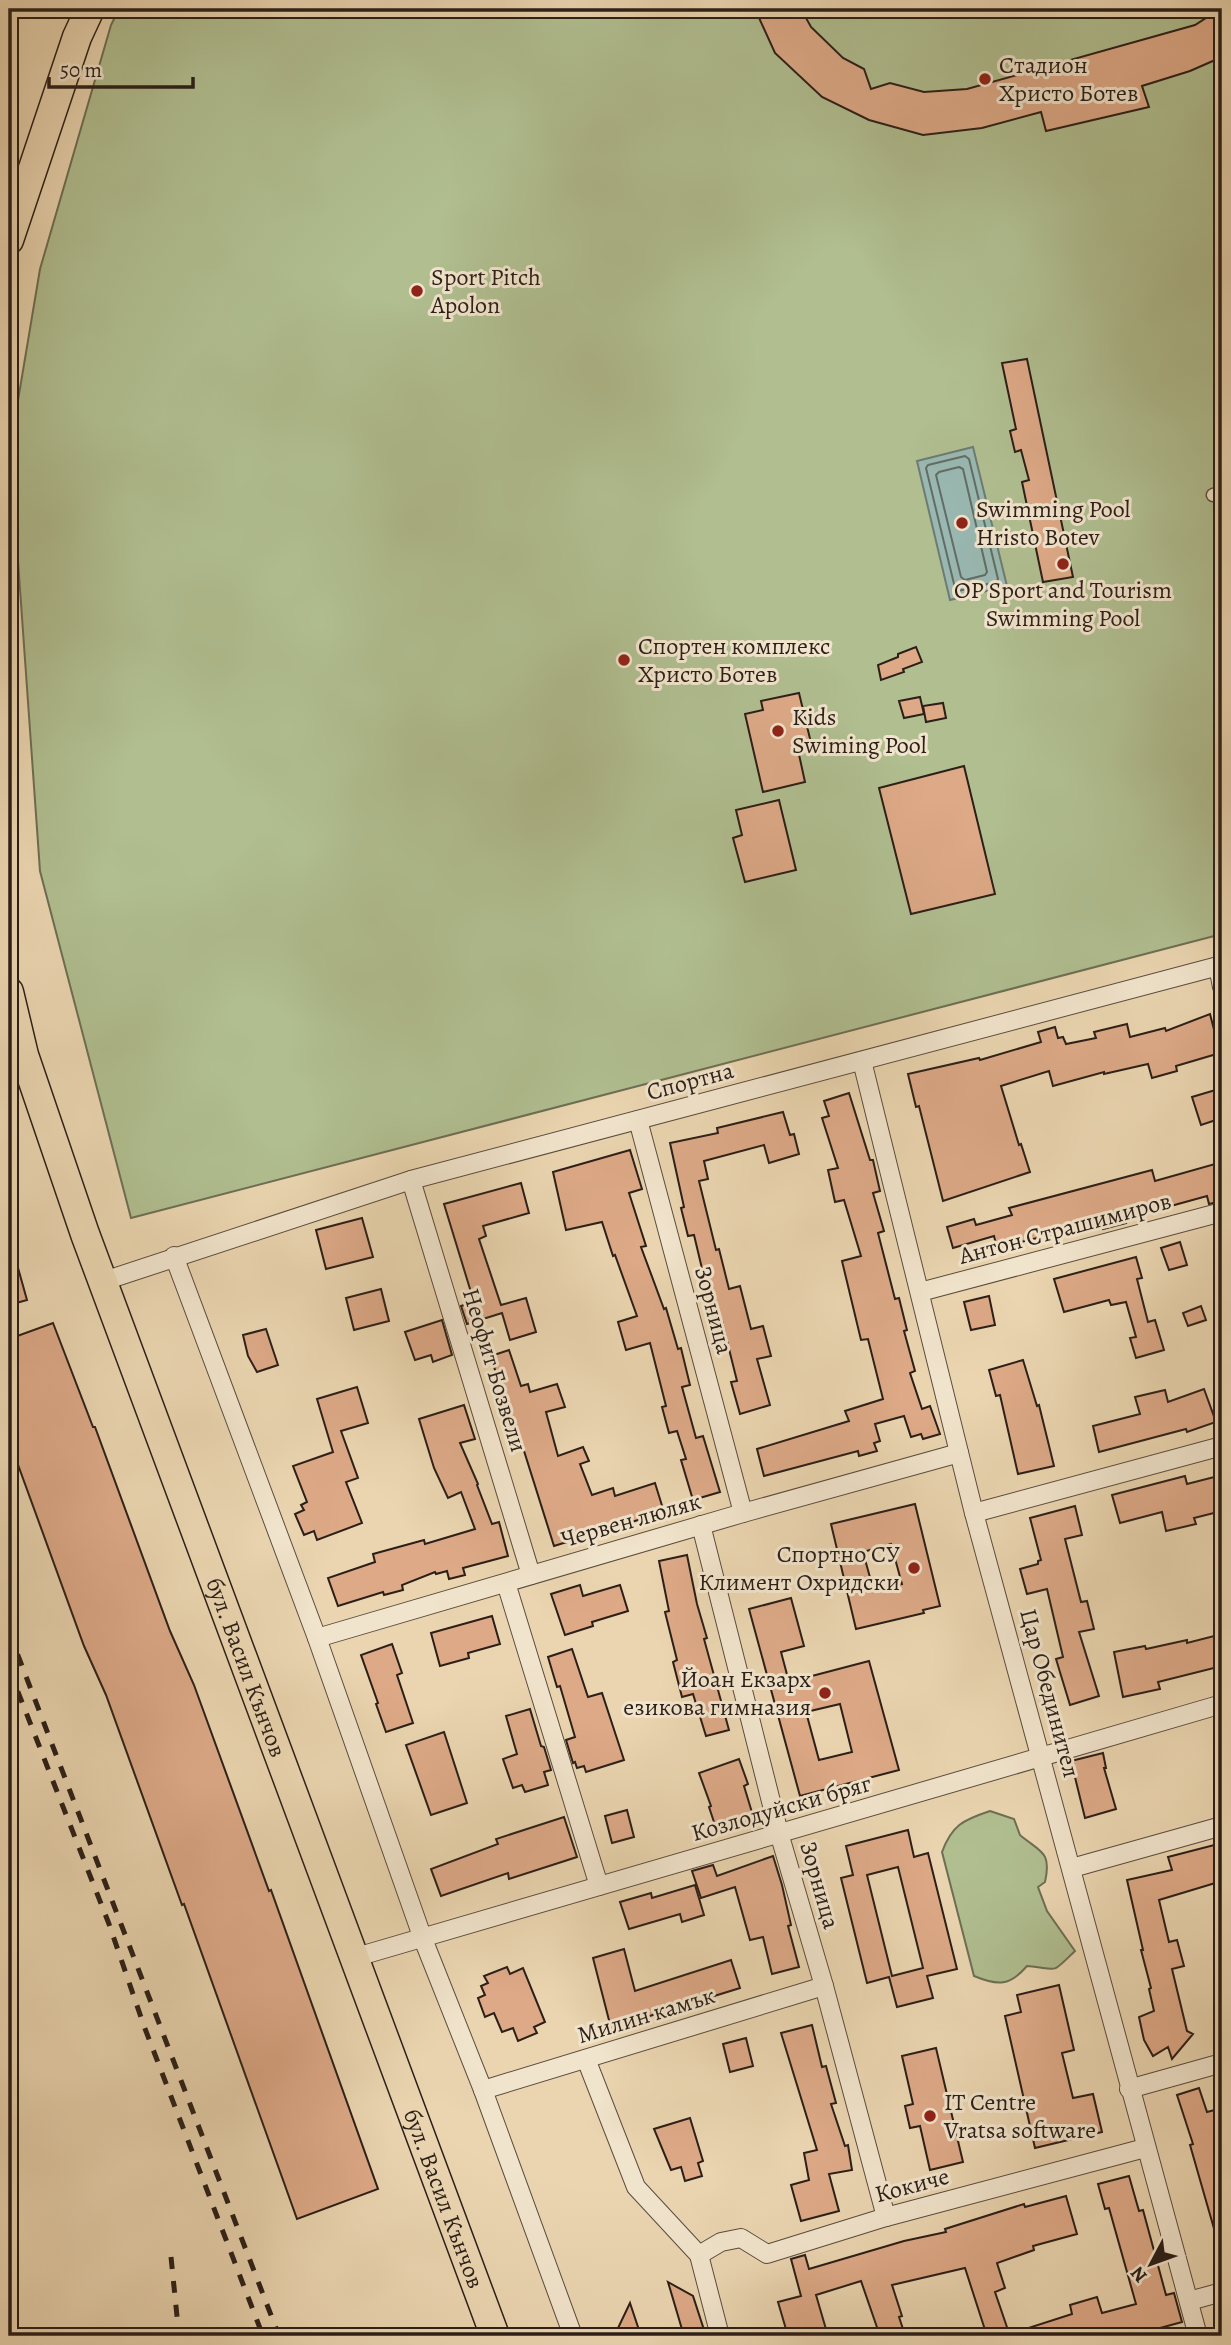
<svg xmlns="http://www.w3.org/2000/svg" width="1231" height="2345" viewBox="0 0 1231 2345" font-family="Alegreya,serif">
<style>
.green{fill:#b0be90;stroke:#6e6e54;stroke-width:2}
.water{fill:#99b8b1;stroke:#6d7b74;stroke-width:2}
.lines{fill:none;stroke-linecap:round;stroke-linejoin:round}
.shore{stroke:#626c64;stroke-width:2}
.building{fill:#dda987;stroke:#2b1f18;stroke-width:2;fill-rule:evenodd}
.pedestrian-casing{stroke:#5b4c3e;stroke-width:15}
.minor-casing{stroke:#5b4c3e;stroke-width:20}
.primary-casing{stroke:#2b1f18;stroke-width:31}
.pedestrian{stroke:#f1e4cc;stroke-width:12}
.minor{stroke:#f1e4cc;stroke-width:18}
.primary{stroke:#ead5b0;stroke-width:28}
.rail{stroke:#2b1f18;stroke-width:5;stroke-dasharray:12 12;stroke-linecap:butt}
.poi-dot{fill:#8f2418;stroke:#f1e4cc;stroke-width:2.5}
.labels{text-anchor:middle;stroke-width:6;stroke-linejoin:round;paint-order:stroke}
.poi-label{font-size:24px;fill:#2b1f18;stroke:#f1e4cc;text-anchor:start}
.street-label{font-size:24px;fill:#2b1f18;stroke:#f1e4cc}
</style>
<rect width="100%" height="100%" fill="#ead5b0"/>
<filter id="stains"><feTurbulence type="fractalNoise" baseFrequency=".00286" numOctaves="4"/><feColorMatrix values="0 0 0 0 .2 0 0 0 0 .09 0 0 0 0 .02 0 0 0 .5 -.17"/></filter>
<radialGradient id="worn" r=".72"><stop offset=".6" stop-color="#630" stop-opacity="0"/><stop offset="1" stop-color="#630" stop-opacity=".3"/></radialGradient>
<!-- green -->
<g class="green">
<polygon points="119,9 1222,9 1222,934 131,1218 40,871 10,448 40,269 111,25"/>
<path d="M990,1811L1014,1819L1020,1835C1040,1852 1052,1851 1045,1882L1038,1887L1047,1911L1075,1951C1050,1975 1060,1969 1027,1966C1010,1986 998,1986 974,1976L942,1852C952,1825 963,1820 990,1811Z"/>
</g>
<!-- water -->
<polygon class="water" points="973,447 1007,586 950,600 917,461"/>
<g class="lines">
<!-- shore -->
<g class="shore">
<polygon points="965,456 969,459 998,579 996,582 958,591 955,588 926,468 928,465"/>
<polygon points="959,467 963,469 987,572 985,575 965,580 961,577 936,475 939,472"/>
</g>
</g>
<!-- building -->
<g class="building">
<polygon points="755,9 801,9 811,27 843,58 864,69 871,89 890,83 924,92 967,89 1195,25 1220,9 1222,9 1222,57 1190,71 1142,86 1149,107 1046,131 1041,112 982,128 923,135 869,120 822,97 775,53"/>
<polygon points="1027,359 1073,577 1043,582 1022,482 1029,480 1021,450 1015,452 1010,431 1016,429 1002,363"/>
<polygon points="916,647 922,662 903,669 904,672 881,680 878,665 898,657 898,654"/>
<polygon points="799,693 812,747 798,750 805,782 763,792 745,714 763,710 761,701"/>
<polygon points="920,697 924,714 904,718 899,701"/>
<polygon points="943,703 946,718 926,722 923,706"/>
<polygon points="964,766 995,894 911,914 879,788"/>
<polygon points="779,800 796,870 745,882 733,838 742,835 736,810"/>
<polygon points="1210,1014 1220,1053 1176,1066 1177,1071 1152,1078 1148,1064 1104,1074 1104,1072 1053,1086 1049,1071 1001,1086 1019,1145 1021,1144 1030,1172 943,1201 919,1106 916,1107 908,1074 979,1058 980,1060 1041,1042 1038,1032 1055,1027 1058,1038 1063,1037 1066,1044 1096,1038 1094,1032 1127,1024 1130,1037 1165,1028 1166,1031"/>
<polygon points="1222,1088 1222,1118 1201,1125 1192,1097"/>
<polygon points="849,1093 870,1160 873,1160 880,1191 873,1193 884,1231 878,1233 895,1299 899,1298 907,1330 904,1331 915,1371 910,1373 922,1409 930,1406 940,1434 923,1439 921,1434 911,1437 904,1416 875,1424 880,1441 874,1443 877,1451 859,1456 858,1451 764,1476 757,1449 849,1421 845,1411 883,1399 868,1339 861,1340 842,1261 861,1256 844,1200 835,1202 828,1170 838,1168 822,1118 829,1116 824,1101"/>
<polygon points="783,1112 790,1135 794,1134 799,1154 769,1163 764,1145 704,1161 708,1179 699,1181 716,1250 719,1249 729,1289 740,1286 751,1329 763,1326 771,1356 757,1359 770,1405 740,1414 731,1382 737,1381 722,1321 715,1323 694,1235 688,1236 681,1208 684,1207 670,1143 718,1133 717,1128"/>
<polygon points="630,1150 642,1189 629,1193 646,1246 641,1247 664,1309 666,1308 678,1349 681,1348 690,1385 682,1387 696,1438 703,1436 720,1492 693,1500 681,1460 686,1459 677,1431 669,1433 662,1407 666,1406 650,1343 626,1350 618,1322 637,1316 615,1255 613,1256 602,1222 566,1230 553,1172"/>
<polygon points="1222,1162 1222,1201 1209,1204 1207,1196 1149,1212 1125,1219 1126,1223 1103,1229 1101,1222 997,1248 994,1236 953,1248 947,1227 974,1219 976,1225 1012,1215 1009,1208 1152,1170 1155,1181"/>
<polygon points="521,1183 529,1213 483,1226 486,1236 479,1239 501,1305 526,1298 536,1332 510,1340 502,1313 467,1324 461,1306 474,1302 444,1204"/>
<polygon points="362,1218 373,1257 326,1269 316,1230"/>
<polygon points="1180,1242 1187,1265 1169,1270 1161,1248"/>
<polygon points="13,1250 27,1300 9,1305 9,1251"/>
<polygon points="1136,1257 1142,1278 1137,1279 1148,1322 1155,1320 1164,1350 1136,1358 1130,1338 1136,1337 1126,1302 1111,1305 1109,1300 1064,1312 1054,1279"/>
<polygon points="381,1289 389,1321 354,1330 346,1298"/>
<polygon points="989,1296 995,1325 971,1330 964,1302"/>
<polygon points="1201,1306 1206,1320 1188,1326 1183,1313"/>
<polygon points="442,1320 452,1355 433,1362 431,1355 415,1360 405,1332"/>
<polygon points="53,1323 93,1427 95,1427 170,1631 194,1685 269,1891 271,1890 378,2189 297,2219 184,1904 182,1905 106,1695 84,1646 9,1440 9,1339"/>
<polygon points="266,1329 278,1365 257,1372 248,1356 243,1335"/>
<polygon points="509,1350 521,1386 528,1384 530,1392 557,1384 565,1407 546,1412 558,1456 583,1447 589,1461 580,1464 592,1495 613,1488 615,1496 655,1483 664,1512 554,1546 518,1432 513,1433 491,1356"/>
<polygon points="1023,1360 1037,1406 1039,1405 1054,1466 1018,1474 1000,1395 996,1396 989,1370"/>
<polygon points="357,1387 368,1423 341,1431 358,1478 346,1482 362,1523 317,1540 314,1531 304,1535 295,1514 304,1510 301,1505 307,1502 293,1466 333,1452 317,1399"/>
<polygon points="1204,1389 1216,1422 1187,1432 1186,1429 1099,1452 1093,1426 1140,1414 1135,1397 1165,1390 1168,1402"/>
<polygon points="464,1405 475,1439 460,1443 478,1484 477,1485 492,1524 499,1522 508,1556 463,1568 465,1575 449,1579 447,1571 436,1574 435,1572 402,1585 403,1590 384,1595 383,1592 338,1606 328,1578 375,1562 373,1554 424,1540 425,1544 475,1529 461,1492 448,1498 434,1468 419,1419"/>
<polygon points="1222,1475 1222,1511 1194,1518 1196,1524 1166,1531 1162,1512 1120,1523 1112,1495 1185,1476 1187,1484"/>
<path d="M915,1504L940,1606L923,1610L924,1613L856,1629L831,1524ZM891,1544L902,1584L874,1592L863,1552Z"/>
<polygon points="1075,1506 1082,1535 1065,1539 1081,1602 1087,1601 1094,1629 1079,1632 1099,1696 1070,1705 1056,1659 1063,1657 1047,1589 1027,1594 1020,1569 1038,1564 1038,1561 1041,1560 1030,1518"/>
<polygon points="687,1555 697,1604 707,1638 704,1639 729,1730 706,1736 693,1694 682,1697 673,1662 677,1660 665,1612 669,1611 659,1561"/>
<polygon points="580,1585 583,1596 620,1585 628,1611 592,1622 593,1626 565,1635 551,1594"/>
<path d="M791,1598L804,1646L781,1652L789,1682L869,1661L899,1770L800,1796L749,1609ZM840,1704L852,1752L819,1760L806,1712Z"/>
<polygon points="492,1616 500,1644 468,1653 469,1658 440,1666 431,1633"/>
<polygon points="1222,1634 1222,1666 1158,1682 1160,1689 1123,1697 1114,1652 1145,1646 1146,1649 1187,1640 1187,1643"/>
<polygon points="392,1644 402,1673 397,1675 413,1723 386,1732 376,1704 378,1703 361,1655"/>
<polygon points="572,1649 588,1697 602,1693 624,1760 586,1772 584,1766 577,1768 575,1762 573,1763 566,1740 575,1737 560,1686 557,1687 548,1657"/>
<polygon points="530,1709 541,1746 544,1747 551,1770 544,1772 548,1785 525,1792 522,1785 513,1788 503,1759 517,1754 506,1716"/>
<polygon points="444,1732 467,1803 431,1815 406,1745"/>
<polygon points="1103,1753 1106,1768 1104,1768 1116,1809 1085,1818 1071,1761"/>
<polygon points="739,1759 748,1784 744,1786 754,1819 717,1831 709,1807 711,1806 699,1773"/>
<polygon points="627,1810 634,1837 612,1843 605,1816"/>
<polygon points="564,1817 577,1857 509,1879 508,1873 441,1896 431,1869 498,1844 496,1839"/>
<path d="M908,1830L914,1857L928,1853L957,1969L927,1976L933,1998L897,2007L889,1977L867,1983L841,1878L853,1875L846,1846ZM898,1867L923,1968L892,1976L867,1875Z"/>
<polygon points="1222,1843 1222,1881 1159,1900 1169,1942 1177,1940 1184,1966 1172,1969 1187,2031 1193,2034 1172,2059 1168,2047 1153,2056 1144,2040 1139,2017 1154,2011 1149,1989 1151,1988 1141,1950 1143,1950 1127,1880 1172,1870 1168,1857"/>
<polygon points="773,1856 782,1885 791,1925 788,1926 799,1967 772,1974 763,1937 750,1940 735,1887 701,1898 692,1871 713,1865 717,1876"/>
<polygon points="695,1885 704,1915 682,1922 680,1914 629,1929 620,1902 651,1893 652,1898"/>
<polygon points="624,1949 635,1991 731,1960 740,1988 611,2028 593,1958"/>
<polygon points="507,1967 510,1974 523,1968 545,2022 534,2027 537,2033 518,2041 513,2028 502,2032 494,2013 485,2017 478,1998 485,1995 481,1986 488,1983 484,1976"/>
<polygon points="1059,1985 1074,2050 1062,2053 1073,2098 1093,2094 1102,2132 1035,2148 1005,2016 1021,2012 1017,1995"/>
<polygon points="812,2025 822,2067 826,2066 836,2103 831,2104 845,2146 848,2145 852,2170 829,2174 839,2211 801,2221 791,2185 809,2180 804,2153 817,2150 781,2033"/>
<polygon points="746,2038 753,2066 730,2072 723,2044"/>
<polygon points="936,2048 963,2162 930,2170 920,2126 910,2128 905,2106 913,2104 902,2056"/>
<polygon points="1199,2088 1207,2112 1222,2108 1222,2133 1215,2135 1222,2156 1222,2238 1217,2239 1190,2145 1193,2144 1177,2095"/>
<polygon points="690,2118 703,2161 698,2163 702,2176 685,2181 681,2167 671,2170 654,2129"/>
<polygon points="1129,2176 1139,2211 1143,2210 1166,2295 1174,2293 1182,2322 1131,2336 1125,2336 1123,2331 1105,2336 1014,2336 1013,2333 1072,2314 1070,2305 1097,2297 1102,2313 1136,2304 1109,2208 1105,2209 1098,2184"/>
<polygon points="1066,2196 1077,2234 1033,2246 1034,2250 997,2263 1005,2288 995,2292 1010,2336 987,2336 965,2268 892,2285 902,2316 899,2317 903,2329 896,2332 898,2336 880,2336 861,2281 816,2295 828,2336 788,2336 778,2302 801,2296 791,2259 805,2255 809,2269 904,2241 946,2232 945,2229 1024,2204 1025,2207"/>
<polygon points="668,2282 693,2296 706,2336 684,2336"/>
<polygon points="630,2303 641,2336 620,2336 618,2328"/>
</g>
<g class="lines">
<defs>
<polyline id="pedestrian" points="1213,495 1222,492"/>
<g id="minor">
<polyline points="1218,966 1222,987"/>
<polyline points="862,1061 974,1513 1198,2336"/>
<polyline points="638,1120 743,1513"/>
<polyline points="411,1180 531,1575"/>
<polyline points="174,1256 317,1638 423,1939 483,2090 573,2336"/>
<polyline points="104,1281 411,1180 1222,965"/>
<polyline points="920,1292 1222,1212"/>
<polyline points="974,1513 1222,1446"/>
<polyline points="701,1525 779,1833 824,1986 886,2217"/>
<polyline points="506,1583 599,1886"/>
<polyline points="317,1638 743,1513 959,1453"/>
<polyline points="1072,1868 1222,1826"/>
<polyline points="353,1958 1222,1704"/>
<polyline points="586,2059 636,2187 699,2255 720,2336"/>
<polyline points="1129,2089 1222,2063"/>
<polyline points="483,2090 824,1986"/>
<polyline points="699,2255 721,2242 741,2238 767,2254 886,2217 1145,2148"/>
<polyline points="1189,2301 1222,2292"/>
</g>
<g id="primary">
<polyline points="9,240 77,37 90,9"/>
<path id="s1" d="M9,992L24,1055L85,1234L495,2336"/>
</g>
</defs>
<!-- pedestrian casing -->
<use href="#pedestrian" class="pedestrian-casing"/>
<!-- minor casing -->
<use href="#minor" class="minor-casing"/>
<!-- primary casing -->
<use href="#primary" class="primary-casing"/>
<!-- pedestrian -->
<use href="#pedestrian" class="pedestrian"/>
<!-- minor -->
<use href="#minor" class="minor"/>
<!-- primary -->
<use href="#primary" class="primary"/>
<!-- rail -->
<g class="rail">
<polyline points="9,1632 279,2336"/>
<polyline points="9,1669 109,1924 144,2026 263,2336"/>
<polyline points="171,2257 179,2336"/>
</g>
</g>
<!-- markers -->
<g class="poi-dot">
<circle cx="985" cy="79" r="7"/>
<circle cx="417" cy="291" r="7"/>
<circle cx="962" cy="523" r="7"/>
<circle cx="1063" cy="564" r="7"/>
<circle cx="624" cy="660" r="7"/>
<circle cx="778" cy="731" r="7"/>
<circle cx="914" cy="1568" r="7"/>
<circle cx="825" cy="1693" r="7"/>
<circle cx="930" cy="2116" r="7"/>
</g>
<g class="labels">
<!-- poi labels -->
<g class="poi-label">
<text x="999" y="73">Стадион<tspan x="999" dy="28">Христо Ботев</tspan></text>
<text x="431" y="285">Sport Pitch<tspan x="431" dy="28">Apolon</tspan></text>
<text x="976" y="517">Swimming Pool<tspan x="976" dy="28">Hristo Botev</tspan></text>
<text x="1063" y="598" text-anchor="middle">OP Sport and Tourism<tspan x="1063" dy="28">Swimming Pool</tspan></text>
<text x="638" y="654">Спортен комплекс<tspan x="638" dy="28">Христо Ботев</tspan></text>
<text x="792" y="725">Kids<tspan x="792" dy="28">Swiming Pool</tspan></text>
<text x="900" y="1562" text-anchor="end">Спортно СУ<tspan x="900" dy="28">Климент Охридски</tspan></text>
<text x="811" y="1687" text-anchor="end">Йоан Екзарх<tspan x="811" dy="28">езикова гимназия</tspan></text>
<text x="944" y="2110">IT Centre<tspan x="944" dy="28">Vratsa software</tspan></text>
</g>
<!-- street labels -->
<g class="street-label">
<text transform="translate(690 1081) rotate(-15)" y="8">Спортна</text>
<text transform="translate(1065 1228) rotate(-15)" y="8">Антон Страшимиров</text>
<text transform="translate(714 1310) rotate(75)" y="8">Зорница</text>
<text transform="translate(495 1370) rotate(73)" y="8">Неофит Бозвели</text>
<text transform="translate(631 1520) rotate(-16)" y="8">Червен люляк</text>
<text dy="8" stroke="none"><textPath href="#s1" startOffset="716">бул. Васил Кънчов</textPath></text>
<text transform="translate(1050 1693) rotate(75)" y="8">Цар Обединител</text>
<text transform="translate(781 1808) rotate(-16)" y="8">Козлодуйски бряг</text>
<text transform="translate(820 1885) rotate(74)" y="8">Зорница</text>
<text transform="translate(646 2015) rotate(-17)" y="8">Милин камък</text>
<text transform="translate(912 2185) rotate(-15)" y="8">Кокиче</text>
<text dy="8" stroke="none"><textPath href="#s1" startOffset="1283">бул. Васил Кънчов</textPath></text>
</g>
</g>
<!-- margin -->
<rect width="1231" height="2345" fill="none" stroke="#ead5b0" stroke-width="35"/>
<rect x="10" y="10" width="1210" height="2324" fill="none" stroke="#2b1f18" stroke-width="3.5"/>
<rect x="18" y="18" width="1196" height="2310" fill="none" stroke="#2b1f18" stroke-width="2"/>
<!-- north arrow -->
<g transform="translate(1151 2264) rotate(229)" stroke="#f1e4cc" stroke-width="5" paint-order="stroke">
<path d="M0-5L12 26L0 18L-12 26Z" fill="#2b1f18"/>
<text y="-10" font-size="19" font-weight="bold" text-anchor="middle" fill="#2b1f18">N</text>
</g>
<!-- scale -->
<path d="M49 77v10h144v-10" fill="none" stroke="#2b1f18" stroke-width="3.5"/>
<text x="60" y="77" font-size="21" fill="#2b1f18" stroke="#f1e4cc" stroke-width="5" paint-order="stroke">50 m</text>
<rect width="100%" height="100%" filter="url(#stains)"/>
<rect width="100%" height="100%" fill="url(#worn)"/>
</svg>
